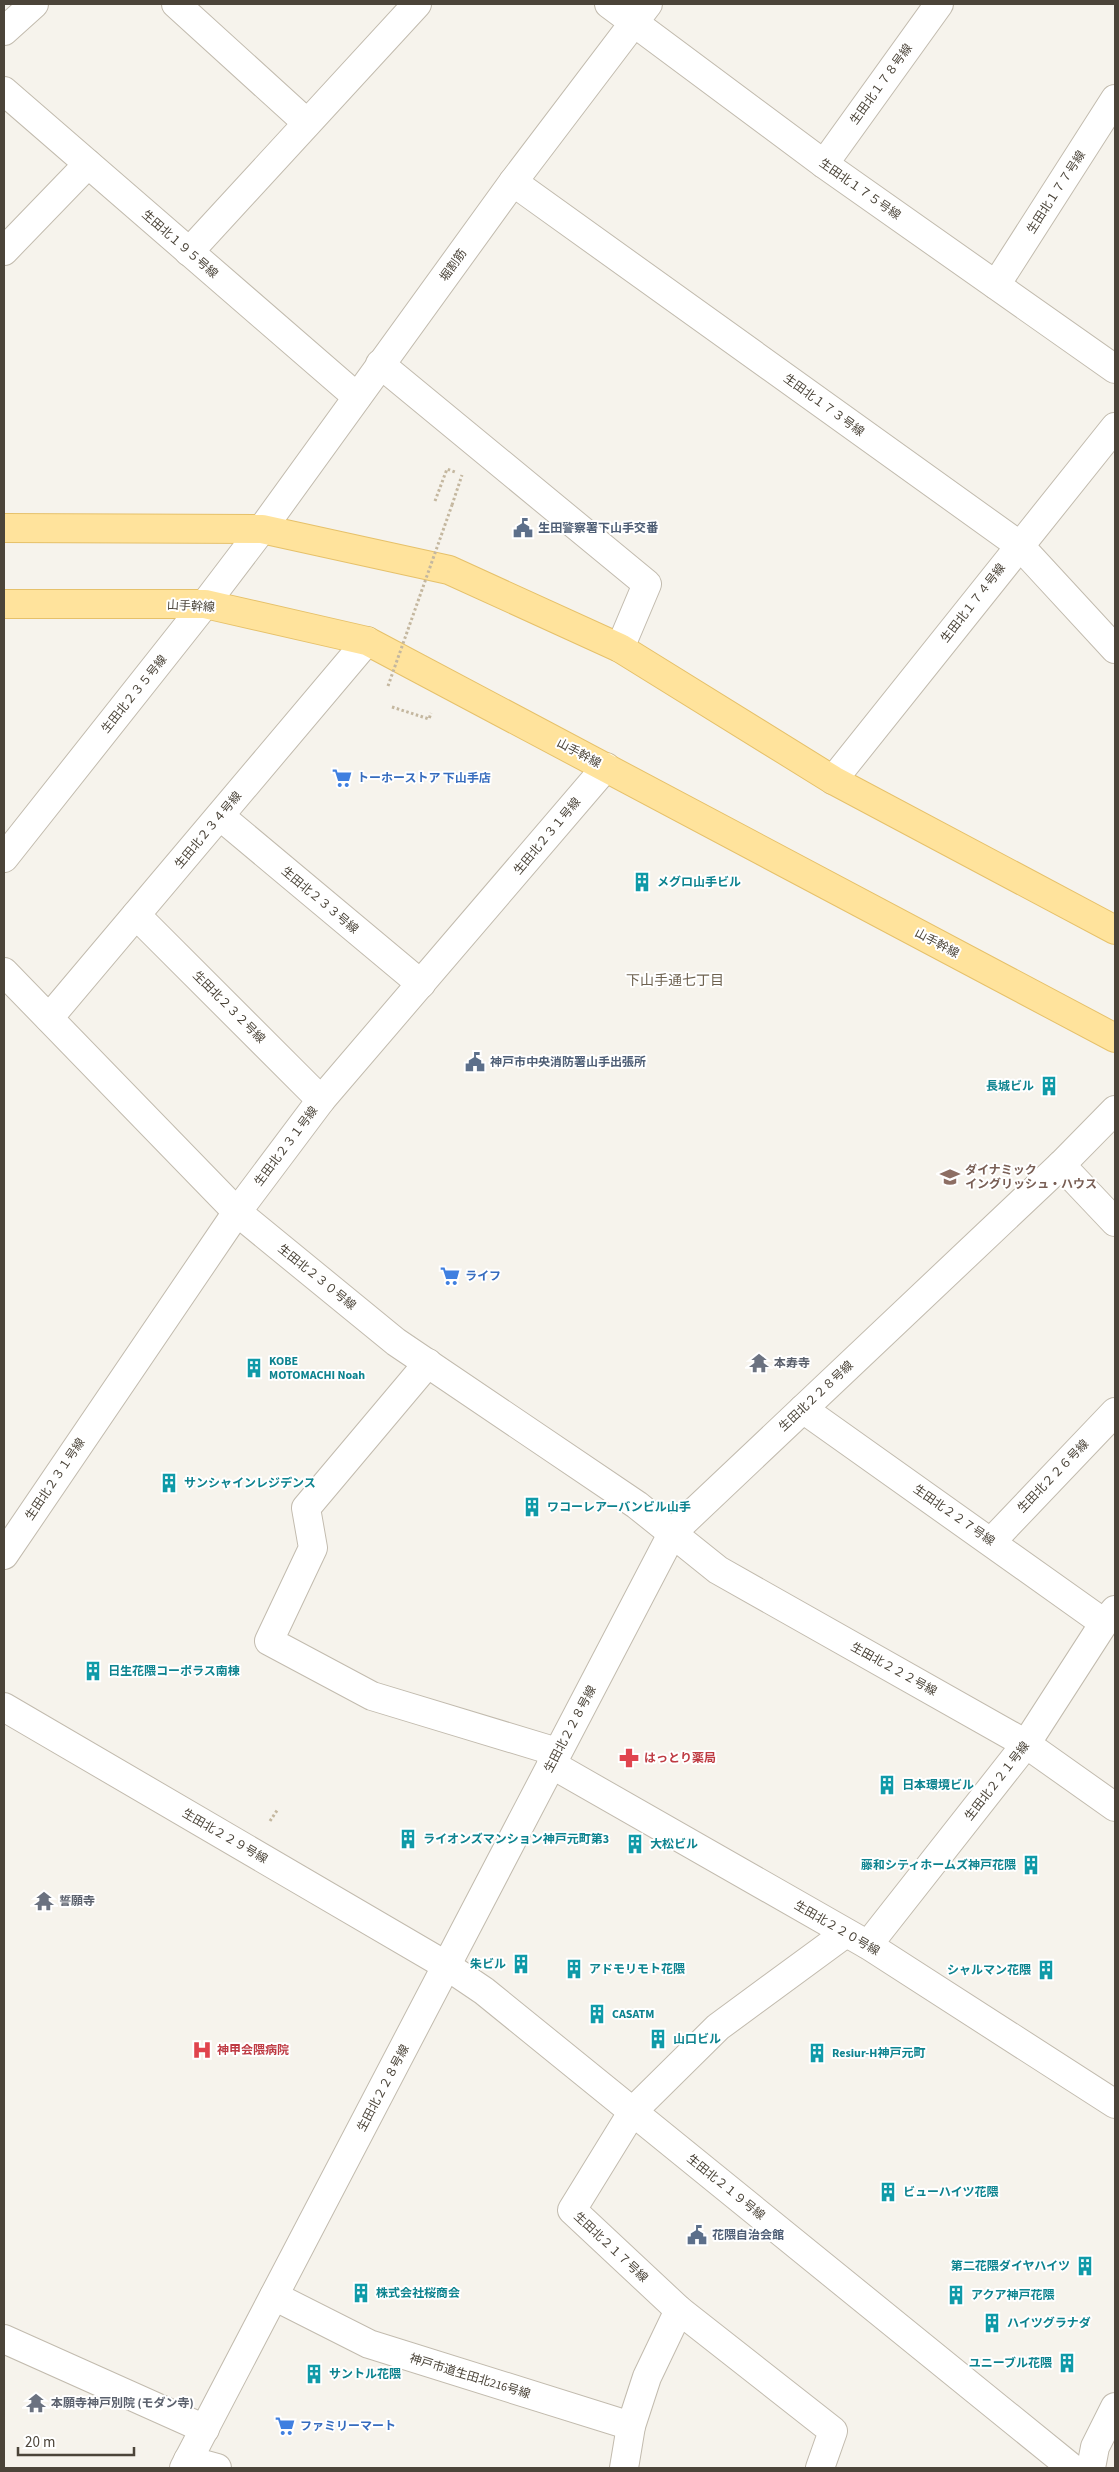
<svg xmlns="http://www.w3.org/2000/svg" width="1119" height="2472" viewBox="0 0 1119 2472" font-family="'Source Sans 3','Noto Sans JP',sans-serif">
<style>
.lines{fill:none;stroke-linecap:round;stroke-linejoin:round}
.minor-casing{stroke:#c2bbae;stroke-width:30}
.major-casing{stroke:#e6c16a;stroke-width:30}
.path{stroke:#c4b79f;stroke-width:3;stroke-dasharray:2.5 2.5;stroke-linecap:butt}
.minor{stroke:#fff;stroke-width:28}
.major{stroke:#ffe39c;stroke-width:28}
.path-bridge{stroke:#c4b79f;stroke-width:3;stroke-dasharray:2.5 2.5;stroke-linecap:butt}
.labels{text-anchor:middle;stroke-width:4;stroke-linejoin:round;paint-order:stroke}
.street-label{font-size:12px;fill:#4b4439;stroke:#fff}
.service-label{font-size:12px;font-weight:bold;fill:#4e5e75;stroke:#fff;text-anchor:start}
.shop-label{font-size:12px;font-weight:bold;fill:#366cbe;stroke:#fff;text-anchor:start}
.culture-label{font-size:12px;font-weight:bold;fill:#0d838f;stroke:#fff;text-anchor:start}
.education-label{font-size:12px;font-weight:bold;fill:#785e54;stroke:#fff;text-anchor:start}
.worship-label{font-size:12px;font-weight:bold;fill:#5b616d;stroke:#fff;text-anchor:start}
.health-label{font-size:12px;font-weight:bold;fill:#be3a42;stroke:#fff;text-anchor:start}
.neighbourhood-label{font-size:14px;fill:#6e6250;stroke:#fff}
</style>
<rect width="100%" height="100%" fill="#f6f3ec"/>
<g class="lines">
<defs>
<g id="minor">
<polyline points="176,4 307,123"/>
<polyline points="609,4 824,164 1115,369"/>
<polyline points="4,31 34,4"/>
<polyline points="4,91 357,397"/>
<polyline points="824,164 939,4"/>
<polyline points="513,182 1019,545 1115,649"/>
<polyline points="4,251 88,164"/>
<polyline points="189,252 417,4"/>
<polyline points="996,285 1115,99"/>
<polyline points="380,364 647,584 620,648"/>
<polyline points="833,780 1115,427"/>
<polyline points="220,816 421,984"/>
<polyline points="4,858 205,604 262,529 513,182 648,4"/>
<polyline points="136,915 321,1100"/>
<polyline points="4,972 237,1212 396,1342 637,1505 718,1570 1026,1744 1115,1807"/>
<polyline points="49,1018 367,641"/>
<polyline points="1061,1165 1115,1222"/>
<polyline points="428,1363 306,1508 313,1548 269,1641 372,1696 557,1752"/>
<polyline points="803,1409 1104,1623"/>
<polyline points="992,1541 1115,1412"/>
<polyline points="4,1555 237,1212 321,1100 606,767"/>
<polyline points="4,1707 447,1966 484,1991 1072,2468"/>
<polyline points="551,1764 868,1945 1115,2104"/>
<polyline points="868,1945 1026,1744 1104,1623 1115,1610"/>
<polyline points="274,2296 369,2344 631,2426"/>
<polyline points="4,2339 205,2429"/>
<polyline points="188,2460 217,2468"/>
<polyline points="184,2468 673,1532 1061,1165 1115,1110"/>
<polyline points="624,2468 631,2426 647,2377 679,2310"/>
<polyline points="820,2468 833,2431 679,2310 572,2210 633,2111 718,2027 846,1933"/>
<polyline points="1091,2468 1095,2447 1115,2407"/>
</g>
<g id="major">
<polyline points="4,528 262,529 449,570 620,648 833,780 1115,930"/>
<polyline points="4,604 205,604 367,641 1115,1038"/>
</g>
</defs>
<!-- minor casing -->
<use href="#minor" class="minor-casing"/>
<!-- major casing -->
<use href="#major" class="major-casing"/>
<!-- path -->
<g class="path">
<polyline points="435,501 447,469 455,472"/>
<polyline points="452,505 462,475"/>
<polyline points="392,707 429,719 431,713"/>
<polyline points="270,1821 278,1809"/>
</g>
<!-- minor -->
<use href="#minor" class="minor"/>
<!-- major -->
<use href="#major" class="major"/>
<!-- path-bridge -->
<polyline class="path-bridge" points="388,686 452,505"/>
</g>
<!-- icons -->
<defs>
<symbol id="civic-bare" viewBox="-9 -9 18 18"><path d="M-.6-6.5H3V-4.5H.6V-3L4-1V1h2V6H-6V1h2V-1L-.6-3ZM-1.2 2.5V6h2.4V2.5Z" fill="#5c6f8a" stroke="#fff" stroke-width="2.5" paint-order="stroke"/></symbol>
<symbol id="supermarket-bare" viewBox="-9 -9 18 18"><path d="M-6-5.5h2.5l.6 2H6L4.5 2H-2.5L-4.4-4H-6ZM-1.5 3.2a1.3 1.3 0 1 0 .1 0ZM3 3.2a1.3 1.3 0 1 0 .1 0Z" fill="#3f7fe0" stroke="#fff" stroke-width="2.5" paint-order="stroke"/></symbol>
<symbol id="building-bare" viewBox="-9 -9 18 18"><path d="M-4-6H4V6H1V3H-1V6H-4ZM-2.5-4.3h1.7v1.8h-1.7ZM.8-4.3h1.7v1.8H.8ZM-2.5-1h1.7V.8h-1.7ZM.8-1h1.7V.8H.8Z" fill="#0f9aa8" stroke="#fff" stroke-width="2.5" paint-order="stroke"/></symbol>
<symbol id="school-bare" viewBox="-9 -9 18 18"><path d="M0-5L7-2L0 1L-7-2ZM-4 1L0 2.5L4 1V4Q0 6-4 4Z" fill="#8d6e63" stroke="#fff" stroke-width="2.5" paint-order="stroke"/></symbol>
<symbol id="temple-bare" viewBox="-9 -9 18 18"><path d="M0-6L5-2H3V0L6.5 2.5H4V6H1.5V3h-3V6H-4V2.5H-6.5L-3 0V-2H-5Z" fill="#6b7280" stroke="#fff" stroke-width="2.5" paint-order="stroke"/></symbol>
<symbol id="pharmacy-bare" viewBox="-9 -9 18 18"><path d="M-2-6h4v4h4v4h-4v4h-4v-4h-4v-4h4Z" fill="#e0444e" stroke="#fff" stroke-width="2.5" paint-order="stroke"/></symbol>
<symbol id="hospital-bare" viewBox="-9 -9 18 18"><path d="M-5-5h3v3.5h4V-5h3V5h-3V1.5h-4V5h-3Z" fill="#e0444e" stroke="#fff" stroke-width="2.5" paint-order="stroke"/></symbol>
</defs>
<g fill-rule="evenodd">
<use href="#civic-bare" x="509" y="514" width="28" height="28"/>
<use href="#supermarket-bare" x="328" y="764" width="28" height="28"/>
<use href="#building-bare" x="628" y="868" width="28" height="28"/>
<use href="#civic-bare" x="461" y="1048" width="28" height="28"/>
<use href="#building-bare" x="1035" y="1072" width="28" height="28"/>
<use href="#school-bare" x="936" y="1163" width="28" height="28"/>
<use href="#supermarket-bare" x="436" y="1262" width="28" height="28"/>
<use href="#temple-bare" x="745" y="1349" width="28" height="28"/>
<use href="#building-bare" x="240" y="1354" width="28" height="28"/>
<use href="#building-bare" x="155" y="1469" width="28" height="28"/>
<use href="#building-bare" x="518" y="1493" width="28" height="28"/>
<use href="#building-bare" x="79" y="1657" width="28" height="28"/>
<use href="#pharmacy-bare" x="615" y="1744" width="28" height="28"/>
<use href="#building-bare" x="873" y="1771" width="28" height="28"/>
<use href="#building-bare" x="394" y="1825" width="28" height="28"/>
<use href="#building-bare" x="621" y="1830" width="28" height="28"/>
<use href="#building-bare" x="1017" y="1851" width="28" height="28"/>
<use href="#temple-bare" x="30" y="1887" width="28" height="28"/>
<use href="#building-bare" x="507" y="1950" width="28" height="28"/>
<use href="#building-bare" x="560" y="1955" width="28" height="28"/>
<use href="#building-bare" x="1032" y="1956" width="28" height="28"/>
<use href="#building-bare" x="583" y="2000" width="28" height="28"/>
<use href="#building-bare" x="644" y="2025" width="28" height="28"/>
<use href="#hospital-bare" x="188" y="2036" width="28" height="28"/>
<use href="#building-bare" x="803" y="2039" width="28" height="28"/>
<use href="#building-bare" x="874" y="2178" width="28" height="28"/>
<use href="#civic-bare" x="683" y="2221" width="28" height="28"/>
<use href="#building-bare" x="1071" y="2252" width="28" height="28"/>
<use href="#building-bare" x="347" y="2279" width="28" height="28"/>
<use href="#building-bare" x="942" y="2281" width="28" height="28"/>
<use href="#building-bare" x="978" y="2309" width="28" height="28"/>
<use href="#building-bare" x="1053" y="2349" width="28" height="28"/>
<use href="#building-bare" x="300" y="2360" width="28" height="28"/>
<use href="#temple-bare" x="22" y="2389" width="28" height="28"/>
<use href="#supermarket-bare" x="271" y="2412" width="28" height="28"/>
</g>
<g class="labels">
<!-- street labels -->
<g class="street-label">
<text transform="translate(881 84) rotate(-54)" y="4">生田北１７８号線</text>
<text transform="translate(860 189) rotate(35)" y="4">生田北１７５号線</text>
<text transform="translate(1056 192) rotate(-57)" y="4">生田北１７７号線</text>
<text transform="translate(180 244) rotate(41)" y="4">生田北１９５号線</text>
<text transform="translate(453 265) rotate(-54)" y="4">堀割筋</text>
<text transform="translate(824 405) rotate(36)" y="4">生田北１７３号線</text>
<text transform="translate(973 603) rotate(-52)" y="4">生田北１７４号線</text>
<text transform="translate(191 606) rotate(3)" y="4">山手幹線</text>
<text transform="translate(134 694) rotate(-51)" y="4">生田北２３５号線</text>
<text transform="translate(579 753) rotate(28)" y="4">山手幹線</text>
<text transform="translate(208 830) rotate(-50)" y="4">生田北２３４号線</text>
<text transform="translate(547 836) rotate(-50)" y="4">生田北２３１号線</text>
<text transform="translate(320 900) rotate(40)" y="4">生田北２３３号線</text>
<text transform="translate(937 943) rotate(28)" y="4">山手幹線</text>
<text transform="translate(229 1007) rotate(45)" y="4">生田北２３２号線</text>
<text transform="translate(286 1146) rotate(-53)" y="4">生田北２３１号線</text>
<text transform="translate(317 1277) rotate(39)" y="4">生田北２３０号線</text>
<text transform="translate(816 1396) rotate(-43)" y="4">生田北２２８号線</text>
<text transform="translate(1053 1476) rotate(-46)" y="4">生田北２２６号線</text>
<text transform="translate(55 1479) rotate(-56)" y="4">生田北２３１号線</text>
<text transform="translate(954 1515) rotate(35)" y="4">生田北２２７号線</text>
<text transform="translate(894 1669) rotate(29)" y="4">生田北２２２号線</text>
<text transform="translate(570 1729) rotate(-62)" y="4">生田北２２８号線</text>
<text transform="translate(997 1781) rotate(-52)" y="4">生田北２２１号線</text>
<text transform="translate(225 1836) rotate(30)" y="4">生田北２２９号線</text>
<text transform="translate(837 1928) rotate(30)" y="4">生田北２２０号線</text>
<text transform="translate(383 2088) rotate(-62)" y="4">生田北２２８号線</text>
<text transform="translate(726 2187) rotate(39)" y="4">生田北２１９号線</text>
<text transform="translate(611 2247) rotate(43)" y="4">生田北２１７号線</text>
<text transform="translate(470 2376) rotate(17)" y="4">神戸市道生田北216号線</text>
</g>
<!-- service labels -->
<g class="service-label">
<text x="538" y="532">生田警察署下山手交番</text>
<text x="490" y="1066">神戸市中央消防署山手出張所</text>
<text x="712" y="2239">花隈自治会館</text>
</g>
<!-- shop labels -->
<g class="shop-label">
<text x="357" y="782">トーホーストア 下山手店</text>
<text x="465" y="1280">ライフ</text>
<text x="300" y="2430">ファミリーマート</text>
</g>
<!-- culture labels -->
<g class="culture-label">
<text x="657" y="886">メグロ山手ビル</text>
<text x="1034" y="1090" text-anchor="end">長城ビル</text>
<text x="269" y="1365">KOBE<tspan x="269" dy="14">MOTOMACHI Noah</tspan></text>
<text x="184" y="1487">サンシャインレジデンス</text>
<text x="547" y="1511">ワコーレアーバンビル山手</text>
<text x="108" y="1675">日生花隈コーポラス南棟</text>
<text x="902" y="1789">日本環境ビル</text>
<text x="423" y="1843">ライオンズマンション神戸元町第3</text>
<text x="650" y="1848">大松ビル</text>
<text x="1016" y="1869" text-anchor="end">藤和シティホームズ神戸花隈</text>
<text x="506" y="1968" text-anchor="end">朱ビル</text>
<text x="589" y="1973">アドモリモト花隈</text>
<text x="1031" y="1974" text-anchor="end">シャルマン花隈</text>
<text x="612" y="2018">CASATM</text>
<text x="673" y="2043">山口ビル</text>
<text x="832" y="2057">Resiur-H神戸元町</text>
<text x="903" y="2196">ビューハイツ花隈</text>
<text x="1070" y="2270" text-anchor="end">第二花隈ダイヤハイツ</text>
<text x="376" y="2297">株式会社桜商会</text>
<text x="971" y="2299">アクア神戸花隈</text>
<text x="1007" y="2327">ハイツグラナダ</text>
<text x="1052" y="2367" text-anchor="end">ユニーブル花隈</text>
<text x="329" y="2378">サントル花隈</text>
</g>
<!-- education labels -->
<g class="education-label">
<text x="965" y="1174">ダイナミック<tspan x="965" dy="14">イングリッシュ・ハウス</tspan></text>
</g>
<!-- worship labels -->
<g class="worship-label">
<text x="774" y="1367">本寿寺</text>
<text x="59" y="1905">誓願寺</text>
<text x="51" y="2407">本願寺神戸別院 (モダン寺)</text>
</g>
<!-- health labels -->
<g class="health-label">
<text x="644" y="1762">はっとり薬局</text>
<text x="217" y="2054">神甲会隈病院</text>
</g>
<!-- neighbourhood labels -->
<g class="neighbourhood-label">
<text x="675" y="985">下山手通七丁目</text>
</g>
</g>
<!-- border -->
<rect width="1119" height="2472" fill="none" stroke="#4b4439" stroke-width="10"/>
<!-- scale -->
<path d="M18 2447v8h116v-8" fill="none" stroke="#4b4439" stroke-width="2.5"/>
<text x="25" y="2447" font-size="15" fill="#4b4439" stroke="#ffffff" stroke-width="4" paint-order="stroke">20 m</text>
</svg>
